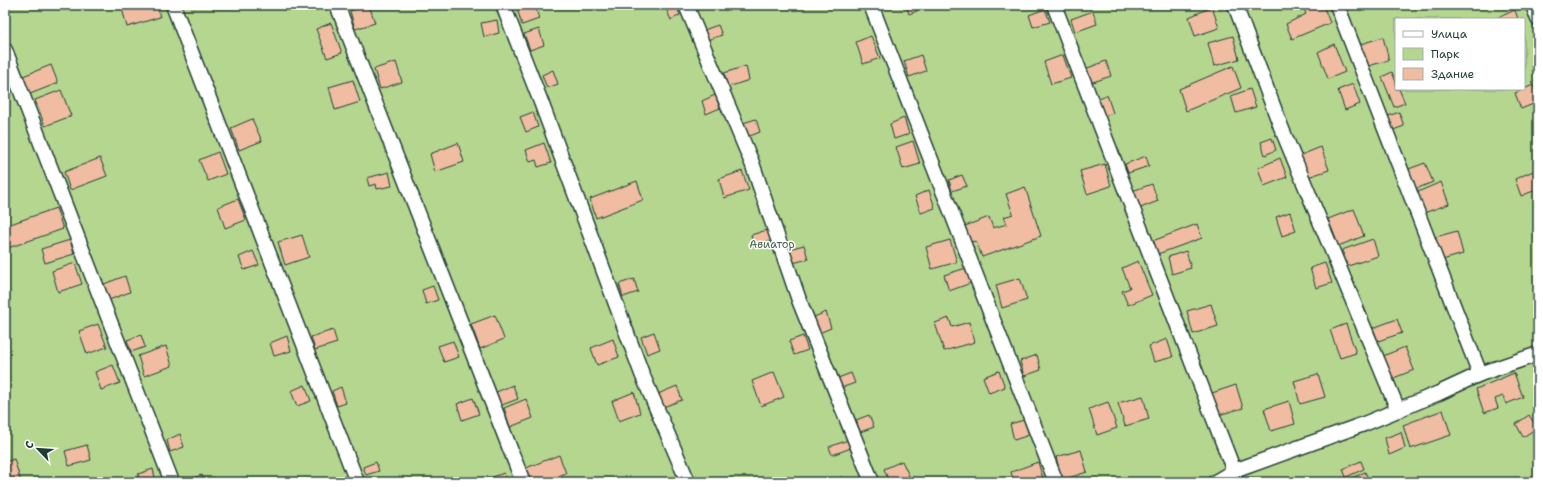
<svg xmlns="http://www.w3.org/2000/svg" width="1543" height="487" viewBox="0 0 1543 487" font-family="'Shantell Sans',sans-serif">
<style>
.green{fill:#b5d68f;stroke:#6a8a62;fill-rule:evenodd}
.building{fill:#f0bca2;stroke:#1f3d34}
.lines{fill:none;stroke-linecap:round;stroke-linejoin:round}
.minor-casing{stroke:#1f3d34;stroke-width:17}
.minor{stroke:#fff;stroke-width:14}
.labels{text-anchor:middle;stroke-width:3;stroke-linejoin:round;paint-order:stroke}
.park-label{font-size:11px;fill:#44634b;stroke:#fff}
</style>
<rect width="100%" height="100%" fill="#fcf2ec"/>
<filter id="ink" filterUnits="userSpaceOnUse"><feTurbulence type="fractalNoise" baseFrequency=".025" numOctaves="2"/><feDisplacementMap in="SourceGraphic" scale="8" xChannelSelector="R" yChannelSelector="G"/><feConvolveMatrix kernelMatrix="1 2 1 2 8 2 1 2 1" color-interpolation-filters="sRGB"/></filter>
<g filter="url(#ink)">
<!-- green -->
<path class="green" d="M5,5H1538V482H5ZM1396,19H1524V89H1396Z"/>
<!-- building -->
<g class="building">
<polygon points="121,5 157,5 160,17 127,27"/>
<polygon points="369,5 375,23 355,29 350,11"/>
<polygon points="516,5 535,5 539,19 522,25"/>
<polygon points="676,5 680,15 671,20 666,9"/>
<polygon points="906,5 915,5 917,11 909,14"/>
<polygon points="1302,5 1323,5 1330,23 1292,39 1286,24 1306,14"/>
<polygon points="1474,5 1487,5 1476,9"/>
<polygon points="1212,7 1219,28 1195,36 1189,17"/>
<polygon points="1045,9 1050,22 1033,27 1029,15"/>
<polygon points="1515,10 1518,19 1495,19"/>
<polygon points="1093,11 1097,24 1075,32 1071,19"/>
<polygon points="497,20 499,33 484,37 481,23"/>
<polygon points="331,23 342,53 327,58 316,29"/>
<polygon points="718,25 722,35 707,40 704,30"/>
<polygon points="539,29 544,45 530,50 524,34"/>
<polygon points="871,36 880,58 863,64 856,42"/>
<polygon points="1233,36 1239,59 1214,66 1208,43"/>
<polygon points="1383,37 1389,60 1365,67 1358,45"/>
<polygon points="1334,44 1345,72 1328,79 1318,52"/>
<polygon points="921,55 926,71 909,77 904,61"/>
<polygon points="1063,55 1071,78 1051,84 1044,62"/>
<polygon points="1106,61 1111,76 1090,83 1085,69"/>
<polygon points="396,62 402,82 380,89 374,69"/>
<polygon points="51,65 58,83 30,94 23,76"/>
<polygon points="746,66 749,80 728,87 724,73"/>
<polygon points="1233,66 1241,88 1186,111 1179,89"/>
<polygon points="553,70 558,84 547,88 542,75"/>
<polygon points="1392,72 1396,82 1396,89 1399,89 1405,103 1394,107 1382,77"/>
<polygon points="353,80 360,102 335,110 329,87"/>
<polygon points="1353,84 1360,104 1345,110 1338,90"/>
<polygon points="1533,85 1538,96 1538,102 1521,109 1515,93"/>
<polygon points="1250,89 1256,107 1236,113 1231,96"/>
<polygon points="61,90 71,116 45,126 35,100"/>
<polygon points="715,95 720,108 706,114 702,101"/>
<polygon points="1107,95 1113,113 1101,117 1096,99"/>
<polygon points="533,112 538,127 526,132 520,117"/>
<polygon points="1399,112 1404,126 1388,132 1383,118"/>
<polygon points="904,118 909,134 894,139 890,124"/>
<polygon points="252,119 262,141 239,150 231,128"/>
<polygon points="756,119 760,132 747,137 743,123"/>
<polygon points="1272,138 1276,150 1265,155 1261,142"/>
<polygon points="913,141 920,164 903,169 896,147"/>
<polygon points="458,143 464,162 435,172 430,154"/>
<polygon points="544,143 551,163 538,167 536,160 530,162 526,150"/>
<polygon points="1321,147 1329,170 1308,177 1301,155"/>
<polygon points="218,152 226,174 208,181 199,160"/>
<polygon points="1146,156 1149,166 1128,173 1125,164"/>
<polygon points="100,158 107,176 70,190 64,172"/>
<polygon points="1280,158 1287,177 1264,186 1258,168"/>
<polygon points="1425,163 1433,182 1413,190 1406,170"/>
<polygon points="1105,164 1111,186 1087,194 1080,171"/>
<polygon points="1538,169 1538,189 1521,196 1515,179"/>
<polygon points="742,171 749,190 724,198 719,179"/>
<polygon points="389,172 392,186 377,189 376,184 369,186 367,178"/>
<polygon points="962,175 967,186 952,191 949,180"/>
<polygon points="637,181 643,200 596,218 590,199"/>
<polygon points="1441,182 1449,204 1421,214 1413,194"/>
<polygon points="1152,184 1158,201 1138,209 1132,191"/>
<polygon points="1025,187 1041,236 982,257 976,241 970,242 965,226 989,217 993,228 1007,224 1004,217 1013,214 1006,194"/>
<polygon points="929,190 935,208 921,213 915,196"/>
<polygon points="238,199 246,220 225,228 218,207"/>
<polygon points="56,208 63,229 5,249 5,226"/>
<polygon points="1354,209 1364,236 1338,246 1328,219"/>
<polygon points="1290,212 1296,231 1282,236 1276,217"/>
<polygon points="1197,224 1202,238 1155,255 1150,242"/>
<polygon points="767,230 771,241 754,246 751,235"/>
<polygon points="1457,231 1463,254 1439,261 1432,238"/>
<polygon points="302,235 309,257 285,265 278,242"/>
<polygon points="1373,239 1378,256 1348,266 1342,250"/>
<polygon points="70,240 74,254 45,263 41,249"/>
<polygon points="950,240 957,262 932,269 926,247"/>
<polygon points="804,245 808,259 793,263 789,249"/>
<polygon points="253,251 259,265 244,270 239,257"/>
<polygon points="1186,251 1191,268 1172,274 1168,257"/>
<polygon points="1138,261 1152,295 1128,305 1122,291 1130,288 1122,268"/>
<polygon points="75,263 82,284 58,292 52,271"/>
<polygon points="1325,263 1332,283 1316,288 1310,268"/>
<polygon points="966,268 971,283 949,291 944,275"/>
<polygon points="125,276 130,292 109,300 104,284"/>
<polygon points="1020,278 1027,300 1002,308 996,285"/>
<polygon points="634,279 638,292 623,297 619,284"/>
<polygon points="433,286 438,300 426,304 422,290"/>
<polygon points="1211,304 1218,326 1193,334 1187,311"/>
<polygon points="826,312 831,328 819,333 814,317"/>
<polygon points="495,315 504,339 480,349 471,324"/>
<polygon points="949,318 952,327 969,322 975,342 944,351 935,323"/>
<polygon points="1397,319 1402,333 1378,341 1373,328"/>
<polygon points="98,324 107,347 87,354 79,331"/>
<polygon points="1346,324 1356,353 1340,358 1330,330"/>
<polygon points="333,330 337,343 315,350 311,337"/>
<polygon points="654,332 660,349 647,354 641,337"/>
<polygon points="141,335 145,347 131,352 127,340"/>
<polygon points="287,336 291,351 274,356 270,343"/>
<polygon points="803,336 808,350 794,355 789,341"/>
<polygon points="613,339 619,357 597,365 591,348"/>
<polygon points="1167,339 1173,357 1154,362 1149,346"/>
<polygon points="453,341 459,357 444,362 438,346"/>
<polygon points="166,346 172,366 144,376 138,356"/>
<polygon points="1405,347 1414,370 1391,379 1383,356"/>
<polygon points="1037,355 1041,370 1024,376 1020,361"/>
<polygon points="113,365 120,383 101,390 95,372"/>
<polygon points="999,371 1005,387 989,393 983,377"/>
<polygon points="774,372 784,397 761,406 752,381"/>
<polygon points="851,373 855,383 841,388 838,378"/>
<polygon points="1514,373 1523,397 1506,404 1503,396 1495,399 1498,408 1484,413 1476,389"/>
<polygon points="1318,374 1325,397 1300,404 1294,381"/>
<polygon points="305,385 311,401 297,406 291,391"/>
<polygon points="513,385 518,399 499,406 494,393"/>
<polygon points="1236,385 1243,408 1218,415 1212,393"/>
<polygon points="677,386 682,400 663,407 658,394"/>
<polygon points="341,387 346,403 337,406 332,391"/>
<polygon points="634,392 640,413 619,421 612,401"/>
<polygon points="1143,396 1149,419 1125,426 1118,403"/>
<polygon points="473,398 479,414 462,420 457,404"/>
<polygon points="526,399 533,418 510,427 504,408"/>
<polygon points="1289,401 1295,424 1271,431 1264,409"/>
<polygon points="1108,402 1117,428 1097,435 1089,409"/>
<polygon points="1443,410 1451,435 1410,449 1403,425"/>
<polygon points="869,415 874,427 860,432 856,420"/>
<polygon points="1529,415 1537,428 1523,437 1516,424"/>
<polygon points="1024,420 1029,435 1014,440 1010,424"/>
<polygon points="1401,432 1405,448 1389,455 1385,438"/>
<polygon points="180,434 184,447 170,452 167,440"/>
<polygon points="848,440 851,448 832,455 829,447"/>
<polygon points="87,445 91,460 69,466 65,451"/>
<polygon points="1081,450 1087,472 1062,480 1056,457"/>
<polygon points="559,455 566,473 543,482 531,482 526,468"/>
<polygon points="14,459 21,482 5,482 5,462"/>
<polygon points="902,461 910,478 901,482 889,482 884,469"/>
<polygon points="1361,461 1364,469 1346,477 1343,469"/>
<polygon points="376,462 379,471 366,475 363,467"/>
<polygon points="1038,462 1044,482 1014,482 1011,472"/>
<polygon points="153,469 156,482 139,482 138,474"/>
<polygon points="1365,472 1369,480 1364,482 1351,482 1350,479"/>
<polygon points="504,473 507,482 488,482 487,479"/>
<polygon points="202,475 204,481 214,477 215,482 183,482 183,481"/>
<polygon points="842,477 844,482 828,482"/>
</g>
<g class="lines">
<defs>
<g id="minor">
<polyline points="173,5 357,482"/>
<polyline points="337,5 523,482"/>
<polyline points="503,5 541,102 642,374 688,482"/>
<polyline points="686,5 752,163 799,300 872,482"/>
<polyline points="871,5 1056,482"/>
<polyline points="1054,5 1234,471"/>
<polyline points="1235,5 1281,127 1398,410"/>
<polyline points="1337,5 1480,374"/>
<polyline points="1533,5 1538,19"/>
<polyline points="5,50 172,482"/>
<polyline points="1215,482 1234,471 1364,424 1439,393 1480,374 1538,354"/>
</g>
</defs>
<!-- minor casing -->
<use href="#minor" class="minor-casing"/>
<!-- minor -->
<use href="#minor" class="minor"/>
</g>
</g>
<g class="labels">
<!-- park labels -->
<g class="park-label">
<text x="772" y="248">Авиатор</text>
</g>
</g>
<!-- margin -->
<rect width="1543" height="487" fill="none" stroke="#fff" stroke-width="20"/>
<rect x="10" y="10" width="1523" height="467" fill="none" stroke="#1f3d34" stroke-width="1.5" filter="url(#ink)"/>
<!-- legend -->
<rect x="1395" y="18" width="130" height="72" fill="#ffffff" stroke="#a5b1ae"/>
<rect x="1403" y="31" width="20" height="6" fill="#ffffff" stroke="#a5b1ae"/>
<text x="1431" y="38" font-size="12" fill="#1f3d34">Улица</text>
<rect x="1403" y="48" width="20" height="12" fill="#b5d68f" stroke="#a5b1ae"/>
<text x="1431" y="58" font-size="12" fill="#1f3d34">Парк</text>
<rect x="1403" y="68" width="20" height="12" fill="#f0bca2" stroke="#a5b1ae"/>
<text x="1431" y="78" font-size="12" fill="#1f3d34">Здание</text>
<!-- north arrow -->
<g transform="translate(38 449) rotate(295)" stroke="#ffffff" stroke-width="3" paint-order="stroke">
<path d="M0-3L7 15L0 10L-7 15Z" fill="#1f3d34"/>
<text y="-6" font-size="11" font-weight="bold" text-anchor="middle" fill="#1f3d34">С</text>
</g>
</svg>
